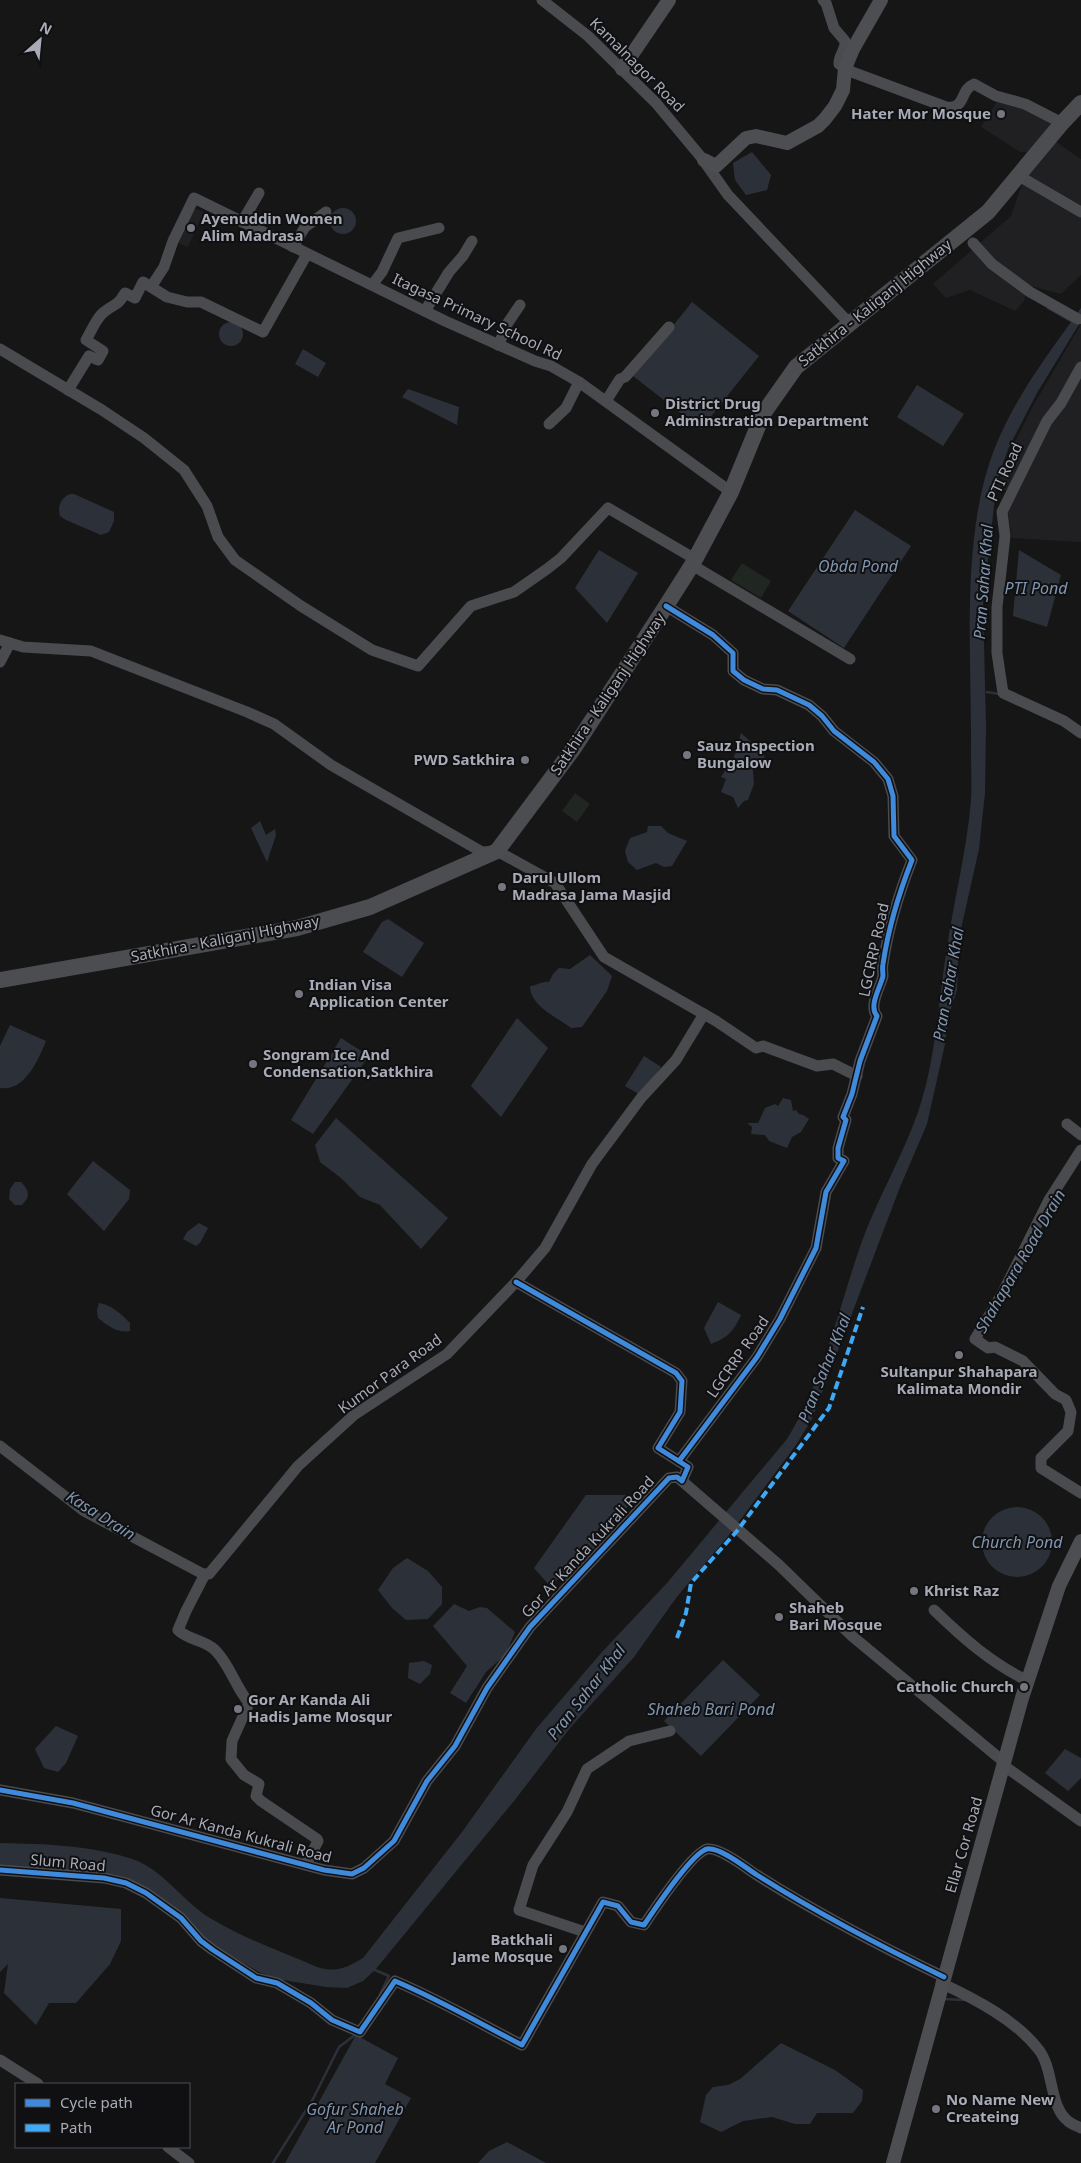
<svg xmlns="http://www.w3.org/2000/svg" width="1081" height="2163" viewBox="0 0 1081 2163" font-family="'Noto Sans',sans-serif">
<style>
.built{fill:#202022}
.green{fill:#202621}
.water{fill:#2c3139}
.lines{fill:none;stroke-linecap:round;stroke-linejoin:round}
.stream{stroke:#2c3139;stroke-width:2.5}
.minor{stroke:#4a4b4f;stroke-width:11}
.major{stroke:#4c4e51;stroke-width:14}
.highway{stroke:#4c4d50;stroke-width:16}
.quiet{stroke:#3fa9f5;stroke-width:4;stroke-dasharray:8 4;stroke-linecap:butt}
.cycleway-casing{stroke:#101012;stroke-width:8}
.cycleway{stroke:#408adc;stroke-width:5}
.poi-dot{fill:#75777e;stroke:#101012;stroke-width:2}
.labels{text-anchor:middle;stroke-width:4;stroke-linejoin:round;paint-order:stroke}
.street-label{font-size:15px;fill:#a8abb6;stroke:#101012}
.poi-label{font-size:15px;font-weight:bold;fill:#a8abb6;stroke:#101012;text-anchor:start}
.water-label{font-size:16px;font-style:italic;fill:#8095af;stroke:#101012}
</style>
<rect width="100%" height="100%" fill="#161616"/>
<!-- built -->
<g class="built">
<polygon points="1000,97 1059,121 1029,152 1020,152 981,127"/>
<polygon points="1053,140 1081,159 1081,275 1061,294 1027,285 1024,301 1015,311 970,290 946,298 933,284 1011,216 1026,172"/>
<polygon points="193,208 204,212 188,247 178,243"/>
<polygon points="1081,324 1081,542 1012,538 1008,513 1014,495 997,486 1012,448 1033,406"/>
</g>
<!-- green -->
<g class="green">
<polygon points="742,563 771,581 761,598 731,580"/>
<polygon points="575,793 590,804 577,822 562,811"/>
</g>
<!-- water -->
<g class="water">
<polygon points="752,152 771,175 767,190 746,195 735,180 733,163"/>
<circle cx="343" cy="221" r="13"/>
<polygon points="692,302 759,356 701,429 633,376"/>
<path d="M1081,308V321L1037,393L1009,447L997,480L983,604L986,726L985,793L979,849L959,938L957,990L949,1015L945,1044L927,1124L900,1187L812,1419L796,1445L729,1535L676,1598L634,1657L570,1728L514,1801L375,1970L363,1981L347,1988L326,1987L277,1979L259,1972L214,1946L127,1882L0,1868V1843C43,1844 90,1845 132,1859C163,1869 182,1901 210,1918C244,1939 281,1951 317,1967C336,1973 346,1968 363,1958L462,1832L536,1729L602,1652L667,1583L787,1439C824,1379 838,1310 861,1244C877,1199 902,1158 918,1112C936,1060 938,1002 947,948C954,899 967,850 971,800C972,784 971,768 971,752C972,658 960,538 994,450C1014,398 1049,353 1081,308Z"/>
<circle cx="231" cy="334" r="12"/>
<polygon points="303,349 326,363 318,377 295,364"/>
<polygon points="917,385 964,414 943,446 897,417"/>
<polygon points="408,389 459,407 457,425 402,397"/>
<path d="M70,494H74L114,512V521L109,532L101,535L66,520L60,516C57,506 61,498 70,494Z"/>
<polygon points="855,510 911,546 844,648 788,611"/>
<polygon points="599,550 638,573 607,623 575,588"/>
<polygon points="1019,550 1061,575 1047,627 1013,616"/>
<polygon points="741,733 751,742 753,748 763,750 766,765 753,770 754,784 748,800 744,801 738,808 733,797 721,792 726,779 721,777 734,757"/>
<polygon points="260,821 266,835 275,829 276,835 267,862 251,828"/>
<polygon points="648,826 661,826 668,833 687,841 672,866 664,867 656,863 637,870 628,862 625,851 630,838 647,832"/>
<polygon points="388,919 424,943 402,977 363,952 382,922"/>
<path d="M590,955L612,976L607,991L582,1027L571,1028C557,1017 530,1006 530,986C537,986 542,981 549,982L553,974L559,968L570,969Z"/>
<polygon points="517,1018 548,1048 501,1117 471,1086"/>
<path d="M10,1025L46,1041C38,1060 25,1092 0,1088V1046Z"/>
<polygon points="341,1038 369,1056 313,1134 291,1120"/>
<polygon points="644,1056 661,1067 642,1096 625,1086"/>
<polygon points="783,1098 791,1100 793,1111 796,1110 799,1114 803,1115 809,1119 801,1132 792,1137 787,1148 769,1141 765,1135 751,1134 752,1127 747,1123 758,1123 765,1108 775,1104 778,1106"/>
<polygon points="336,1118 448,1218 421,1249 380,1205 360,1197 341,1178 320,1162 315,1145"/>
<polygon points="93,1161 130,1190 129,1199 104,1231 67,1194"/>
<path d="M15,1182H21C29,1190 31,1196 22,1205H15L9,1199L10,1189Z"/>
<polygon points="199,1223 208,1228 200,1243 196,1246 183,1239 187,1232"/>
<path d="M718,1302L741,1315C734,1331 727,1338 711,1344L704,1328Z"/>
<path d="M99,1303C112,1305 121,1314 130,1323V1331C118,1334 107,1325 98,1318L97,1310Z"/>
<polygon points="586,1495 637,1495 567,1582 559,1579 549,1585 534,1568"/>
<circle cx="1017" cy="1542" r="35"/>
<polygon points="407,1558 428,1571 442,1587 442,1604 428,1619 406,1620 392,1608 378,1590 393,1568"/>
<polygon points="454,1604 469,1611 480,1607 487,1608 515,1632 506,1654 486,1672 466,1703 450,1693 467,1666 433,1626"/>
<polygon points="723,1660 760,1695 701,1756 664,1721"/>
<polygon points="424,1661 432,1665 430,1674 420,1684 408,1678 409,1663"/>
<polygon points="56,1726 78,1736 66,1763 58,1772 44,1768 35,1749"/>
<polygon points="1065,1749 1081,1758 1081,1778 1068,1791 1045,1773"/>
<polygon points="0,1898 121,1909 121,1941 110,1964 76,2003 49,2003 36,2025 4,1993 8,1964 0,1972"/>
<polygon points="356,2035 398,2058 385,2084 411,2098 375,2163 285,2163"/>
<polygon points="781,2043 835,2070 863,2090 862,2101 853,2113 817,2113 810,2124 795,2124 772,2117 743,2121 721,2132 700,2122 706,2095 713,2087 728,2085 740,2079"/>
<polygon points="507,2142 546,2163 478,2163 489,2151"/>
</g>
<g class="lines">
<!-- stream -->
<g class="stream">
<polyline points="1048,308 1071,321"/>
<polyline points="987,692 999,694"/>
<polyline points="375,1970 389,1976 380,1994"/>
<polyline points="943,1999 965,2000"/>
<polyline points="273,2163 313,2099 339,2047 355,2035"/>
</g>
<!-- minor -->
<g class="minor">
<polyline points="542,0 588,36 656,103 701,157 728,195 850,324"/>
<path d="M823,0L826,3L834,28L845,41C846,50 838,56 839,64L852,72L946,107C967,109 959,90 974,84L996,96L1025,104L1062,123"/>
<polyline points="1019,176 1081,212"/>
<polyline points="242,222 259,193"/>
<polyline points="973,243 992,264 1030,292 1078,319"/>
<polyline points="293,247 305,227 326,212"/>
<polyline points="372,285 382,272 398,238 439,228"/>
<polyline points="151,287 164,267 173,241 194,198 445,321 535,361 551,366 579,382 731,492"/>
<polyline points="425,311 449,272 463,256 472,241"/>
<polyline points="498,345 504,333 503,330 520,305"/>
<polyline points="0,349 102,410 144,438 184,470 207,506 218,537 235,560 301,606 372,650 418,666 471,606 514,592 547,569 561,558 608,508 695,559"/>
<polyline points="1081,367 1061,403 1047,421 1002,512 1005,536 997,607 997,653 1003,693 1064,721 1081,733"/>
<path d="M68,390L89,356L98,360L103,351L86,340C91,332 96,318 104,312C115,303 117,307 125,293L135,298L143,282L167,297L187,302H201L263,332L307,254"/>
<polyline points="606,401 620,379 625,377 669,327"/>
<polyline points="549,424 566,408 579,382"/>
<polyline points="692,565 850,659"/>
<path d="M666,606L713,635L733,653V671L744,680L763,689L777,690L809,705L822,716L834,731L874,762L888,779L893,796L894,836L912,860C899,893 888,930 883,964C882,968 883,972 883,976C881,986 868,1006 877,1016L860,1061L852,1094L843,1117L846,1120L838,1148V1158L844,1161L826,1192L816,1248L780,1319L757,1357L679,1461"/>
<polyline points="0,640 23,647 91,651 247,712 274,724 331,765 482,852 497,851 555,883 604,957 716,1021 756,1048 763,1046 817,1066 833,1064 857,1076"/>
<polyline points="0,662 10,643"/>
<polyline points="1067,1124 1081,1135"/>
<polyline points="1081,1150 1049,1200 1002,1294 975,1339 988,1348 995,1347 1023,1361 1055,1394 1066,1400 1071,1412 1068,1431 1041,1458 1041,1468 1081,1493"/>
<polyline points="0,1446 84,1511 203,1574 209,1574 298,1466 354,1415 447,1354 516,1282 545,1248 592,1164 641,1098 676,1060 704,1014"/>
<polyline points="682,1481 779,1565 852,1636 1004,1762"/>
<path d="M205,1574L186,1611L178,1630C188,1640 205,1640 215,1650C230,1665 235,1686 249,1703L232,1741L231,1759L244,1775L259,1784L256,1796L261,1801L317,1839L318,1841L306,1864"/>
<path d="M934,1610C963,1638 991,1663 1028,1681"/>
<polyline points="1003,1765 1081,1821"/>
<polyline points="0,1790 73,1803 324,1870 352,1874 364,1868 394,1841 427,1781 455,1746 487,1688 530,1627 669,1478 677,1477 682,1481 688,1467 658,1448 680,1412 682,1381 676,1373 516,1282"/>
<path d="M0,1870L104,1878L126,1883L146,1893L181,1918L201,1941L213,1950L256,1978L277,1983L311,2003L332,2020L360,2032L395,1981C440,2000 479,2023 522,2045L603,1902L618,1906L631,1922L644,1925C654,1910 692,1853 707,1849C720,1847 746,1868 757,1875C817,1913 880,1946 944,1977"/>
<polyline points="585,1932 519,1910 533,1865 567,1812 587,1769 629,1741 670,1731"/>
<path d="M941,1983C975,1999 1016,2020 1039,2050C1054,2070 1049,2106 1068,2121C1071,2124 1077,2126 1081,2128"/>
<polyline points="0,2060 38,2084"/>
<polyline points="168,2147 189,2163"/>
</g>
<!-- major -->
<g class="major">
<polyline points="622,69 669,0"/>
<polyline points="704,160 716,166 746,138 756,136 787,143 818,126 825,119 835,106 843,90 845,68 853,49 881,0"/>
<polyline points="893,2163 1022,1698 1059,1586 1081,1541"/>
</g>
<!-- highway -->
<polyline class="highway" points="0,980 297,928 370,907 497,851 574,748 666,606 692,565 731,492 763,414 796,367 988,212 1062,123 1081,103"/>
<!-- quiet -->
<polyline class="quiet" points="677,1638 686,1613 691,1583 737,1531 829,1408 863,1307"/>
<defs>
<g id="cycleway">
<path d="M666,606L713,635L733,653V671L744,680L763,689L777,690L809,705L822,716L834,731L874,762L888,779L893,796L894,836L912,860C899,893 888,930 883,964C882,968 883,972 883,976C881,986 868,1006 877,1016L860,1061L852,1094L843,1117L846,1120L838,1148V1158L844,1161L826,1192L816,1248L780,1319L757,1357L679,1461"/>
<polyline points="0,1790 73,1803 324,1870 352,1874 364,1868 394,1841 427,1781 455,1746 487,1688 530,1627 669,1478 677,1477 682,1481 688,1467 658,1448 680,1412 682,1381 676,1373 516,1282"/>
<path d="M0,1870L104,1878L126,1883L146,1893L181,1918L201,1941L213,1950L256,1978L277,1983L311,2003L332,2020L360,2032L395,1981C440,2000 479,2023 522,2045L603,1902L618,1906L631,1922L644,1925C654,1910 692,1853 707,1849C720,1847 746,1868 757,1875C817,1913 880,1946 944,1977"/>
</g>
</defs>
<!-- cycleway casing -->
<use href="#cycleway" class="cycleway-casing"/>
<!-- cycleway -->
<use href="#cycleway" class="cycleway"/>
</g>
<!-- markers -->
<g class="poi-dot">
<circle cx="1001" cy="114" r="5"/>
<circle cx="191" cy="228" r="5"/>
<circle cx="655" cy="413" r="5"/>
<circle cx="687" cy="755" r="5"/>
<circle cx="525" cy="760" r="5"/>
<circle cx="502" cy="887" r="5"/>
<circle cx="299" cy="994" r="5"/>
<circle cx="253" cy="1064" r="5"/>
<circle cx="959" cy="1355" r="5"/>
<circle cx="914" cy="1591" r="5"/>
<circle cx="779" cy="1617" r="5"/>
<circle cx="1024" cy="1687" r="5"/>
<circle cx="238" cy="1709" r="5"/>
<circle cx="563" cy="1949" r="5"/>
<circle cx="936" cy="2109" r="5"/>
</g>
<g class="labels">
<!-- street labels -->
<g class="street-label">
<text transform="translate(637 65) rotate(45)" y="5">Kamalnagor Road</text>
<text transform="translate(875 303) rotate(-39)" y="5">Satkhira - Kaliganj Highway</text>
<text transform="translate(477 317) rotate(25)" y="5">Itagasa Primary School Rd</text>
<text transform="translate(1005 472) rotate(-65)" y="5">PTI Road</text>
<text transform="translate(608 694) rotate(-56)" y="5">Satkhira - Kaliganj Highway</text>
<text transform="translate(225 939) rotate(-11)" y="5">Satkhira - Kaliganj Highway</text>
<text transform="translate(874 950) rotate(-78)" y="5">LGCRRP Road</text>
<text transform="translate(738 1357) rotate(-55)" y="5">LGCRRP Road</text>
<text transform="translate(390 1374) rotate(-36)" y="5">Kumor Para Road</text>
<text transform="translate(588 1547) rotate(-47)" y="5">Gor Ar Kanda Kukrali Road</text>
<text transform="translate(241 1834) rotate(15)" y="5">Gor Ar Kanda Kukrali Road</text>
<text transform="translate(964 1845) rotate(-74)" y="5">Ellar Cor Road</text>
<text transform="translate(68 1863) rotate(5)" y="5">Slum Road</text>
</g>
<!-- poi labels -->
<g class="poi-label">
<text x="991" y="119" text-anchor="end">Hater Mor Mosque</text>
<text x="201" y="224">Ayenuddin Women<tspan x="201" dy="17">Alim Madrasa</tspan></text>
<text x="665" y="409">District Drug<tspan x="665" dy="17">Adminstration Department</tspan></text>
<text x="697" y="751">Sauz Inspection<tspan x="697" dy="17">Bungalow</tspan></text>
<text x="515" y="765" text-anchor="end">PWD Satkhira</text>
<text x="512" y="883">Darul Ullom<tspan x="512" dy="17">Madrasa Jama Masjid</tspan></text>
<text x="309" y="990">Indian Visa<tspan x="309" dy="17">Application Center</tspan></text>
<text x="263" y="1060">Songram Ice And<tspan x="263" dy="17">Condensation,Satkhira</tspan></text>
<text x="959" y="1377" text-anchor="middle">Sultanpur Shahapara<tspan x="959" dy="17">Kalimata Mondir</tspan></text>
<text x="924" y="1596">Khrist Raz</text>
<text x="789" y="1613">Shaheb<tspan x="789" dy="17">Bari Mosque</tspan></text>
<text x="1014" y="1692" text-anchor="end">Catholic Church</text>
<text x="248" y="1705">Gor Ar Kanda Ali<tspan x="248" dy="17">Hadis Jame Mosqur</tspan></text>
<text x="553" y="1945" text-anchor="end">Batkhali<tspan x="553" dy="17">Jame Mosque</tspan></text>
<text x="946" y="2105">No Name New<tspan x="946" dy="17">Createing</tspan></text>
</g>
<!-- water labels -->
<g class="water-label">
<text x="858" y="572">Obda Pond</text>
<text transform="translate(983 582) rotate(-86)" y="6">Pran Sahar Khal</text>
<text x="1036" y="594">PTI Pond</text>
<text transform="translate(948 984) rotate(-80)" y="6">Pran Sahar Khal</text>
<text transform="translate(1020 1261) rotate(-60)" y="6">Shahapara Road Drain</text>
<text transform="translate(824 1368) rotate(-68)" y="6">Pran Sahar Khal</text>
<text transform="translate(101 1515) rotate(32)" y="6">Kasa Drain</text>
<text x="1017" y="1548">Church Pond</text>
<text transform="translate(586 1692) rotate(-52)" y="6">Pran Sahar Khal</text>
<text x="711" y="1715">Shaheb Bari Pond</text>
<text x="355" y="2115">Gofur Shaheb<tspan x="355" dy="18">Ar Pond</tspan></text>
</g>
</g>
<!-- legend -->
<rect x="15" y="2083" width="175" height="65" fill="#101012" stroke="#4d4e54"/>
<rect x="25" y="2099" width="25" height="8" fill="#408adc" stroke="#4d4e54"/>
<text x="60" y="2108" font-size="15" fill="#a8abb6">Cycle path</text>
<rect x="25" y="2124" width="25" height="8" fill="#3fa9f5" stroke="#4d4e54"/>
<text x="60" y="2133" font-size="15" fill="#a8abb6">Path</text>
<!-- north arrow -->
<g transform="translate(40 40) rotate(27)" stroke="#101012" stroke-width="4" paint-order="stroke">
<path d="M0-4L9 19L0 12L-9 19Z" fill="#a8abb6"/>
<text y="-8" font-size="14" font-weight="bold" text-anchor="middle" fill="#a8abb6">N</text>
</g>
</svg>
